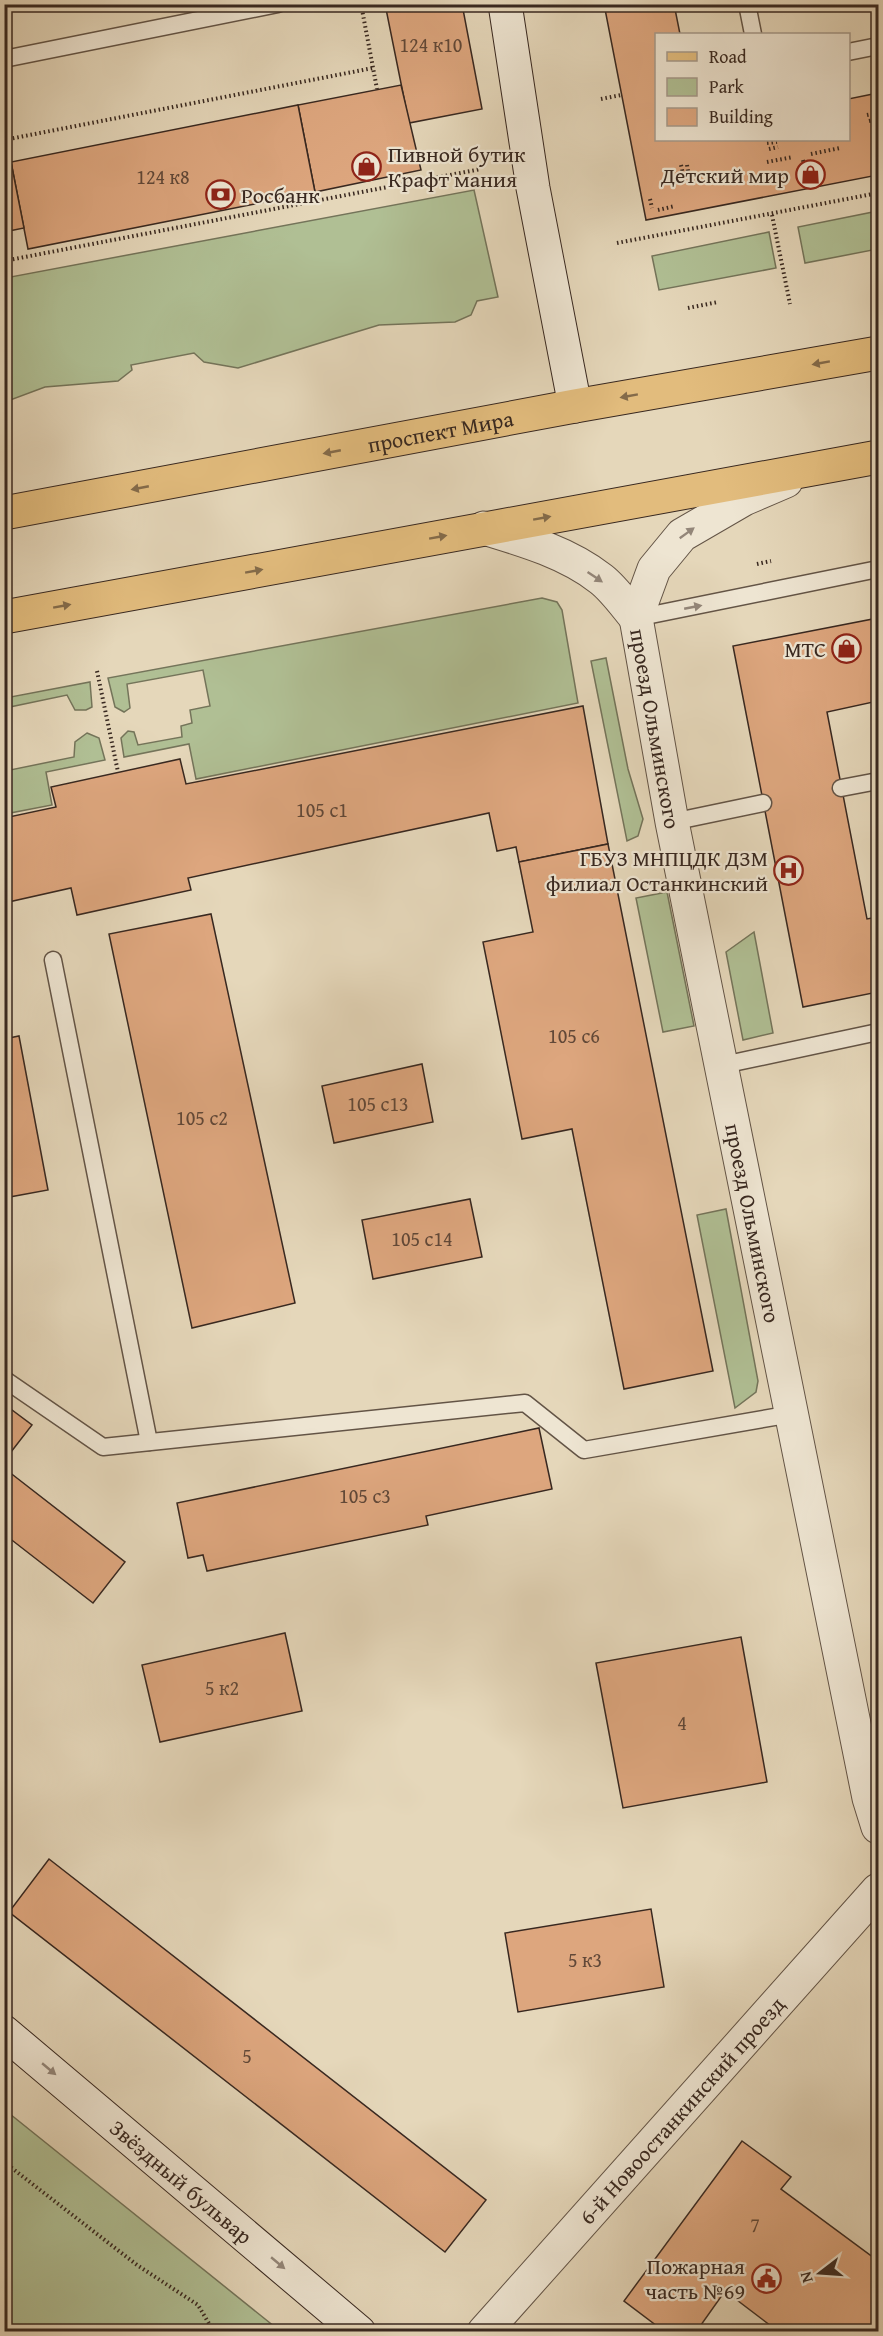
<svg xmlns="http://www.w3.org/2000/svg" width="883" height="2336" viewBox="0 0 883 2336" font-family="'Gentium Book Plus',serif">
<style>
.green{fill:#b0bf94;stroke:#74745a;stroke-width:1.5}
.building{fill:#dda67e;stroke:#382820;stroke-width:1.5}
.lines{fill:none;stroke-linecap:round;stroke-linejoin:round}
.lane-casing{stroke:#635446;stroke-width:19}
.street-casing{stroke:#635446;stroke-width:35}
.secondary-casing{stroke:#382820;stroke-width:35}
.primary-casing{stroke:#382820;stroke-width:35}
.path{stroke:#382820;stroke-width:4;stroke-dasharray:1.5 3;stroke-linecap:butt}
.lane{stroke:#eee5d2;stroke-width:16}
.street{stroke:#eee5d2;stroke-width:33}
.secondary{stroke:#eee5d2;stroke-width:33}
.primary{stroke:#e2bc7d;stroke-width:33}
.oneway{fill:#846b4a}
.oneway2{fill:#938679}
.labels{text-anchor:middle;stroke-width:4.5;stroke-linejoin:round;paint-order:stroke}
.number-label{font-size:20px;fill:#614838}
.poi-label{font-size:22px;fill:#382820;stroke:#eee5d2;text-anchor:end}
.street-label{font-size:22px;fill:#382820;stroke:#eee5d2}
</style>
<rect width="100%" height="100%" fill="#e5d7ba"/>
<filter id="stains"><feTurbulence type="fractalNoise" baseFrequency=".00333" numOctaves="4"/><feColorMatrix values="0 0 0 0 .2 0 0 0 0 .09 0 0 0 0 .02 0 0 0 .5 -.17"/></filter>
<radialGradient id="worn" r=".72"><stop offset=".6" stop-color="#630" stop-opacity="0"/><stop offset="1" stop-color="#630" stop-opacity=".3"/></radialGradient>
<!-- green -->
<g class="green">
<polygon points="474,190 498,297 477,301 471,315 455,322 379,325 238,368 204,362 194,353 131,365 132,370 118,381 45,387 5,402 5,278"/>
<polygon points="878,211 878,249 805,263 798,227"/>
<polygon points="769,232 776,268 659,290 652,256"/>
<polygon points="542,598 557,602 562,610 578,703 196,779 189,744 124,757 121,738 128,731 134,732 138,745 182,737 181,726 192,723 190,710 210,706 203,670 127,684 130,708 124,712 115,707 108,678"/>
<polygon points="606,658 628,769 643,819 638,836 627,841 591,661"/>
<polygon points="90,682 92,707 86,710 75,710 67,695 5,708 5,698"/>
<polygon points="87,733 99,738 105,760 46,772 52,805 5,814 5,771 74,757 75,742"/>
<polygon points="667,892 694,1026 663,1032 636,898"/>
<polygon points="754,932 773,1033 743,1040 726,952"/>
<polygon points="726,1209 758,1381 756,1392 735,1408 697,1215"/>
<polygon points="5,2110 280,2331 5,2331"/>
</g>
<!-- building -->
<g class="building">
<polygon points="385,4 462,4 482,109 409,123"/>
<polygon points="604,4 674,4 680,34 656,34 656,140 848,140 848,99 878,93 878,175 646,220"/>
<polygon points="401,85 421,170 315,192 298,105"/>
<polygon points="298,105 315,192 28,249 11,162"/>
<polygon points="11,162 24,228 4,232 4,163"/>
<polygon points="878,618 878,701 827,712 867,919 878,917 878,992 803,1007 733,646"/>
<polygon points="583,706 608,844 519,862 516,847 497,851 489,813 188,878 191,890 77,915 71,888 4,903 4,818 56,807 51,787 180,759 186,784"/>
<polygon points="608,844 713,1371 624,1389 572,1129 522,1139 483,942 533,932 519,862"/>
<polygon points="211,914 295,1303 192,1328 109,934"/>
<polygon points="19,1036 48,1190 4,1198 4,1039"/>
<polygon points="422,1064 433,1122 334,1143 322,1086"/>
<polygon points="470,1199 482,1257 373,1279 362,1220"/>
<polygon points="4,1404 32,1425 4,1461"/>
<polygon points="539,1428 552,1489 426,1516 428,1525 207,1571 203,1555 188,1558 177,1503"/>
<polygon points="4,1468 125,1562 93,1603 4,1534"/>
<polygon points="285,1633 302,1711 160,1742 142,1665"/>
<polygon points="741,1637 767,1782 623,1808 596,1663"/>
<polygon points="49,1859 486,2200 445,2252 9,1912"/>
<polygon points="651,1909 664,1987 518,2012 505,1933"/>
<polygon points="742,2141 791,2177 781,2189 878,2261 878,2332 779,2332 725,2291 696,2332 665,2332 624,2301"/>
</g>
<g class="lines">
<defs>
<g id="lane">
<polyline points="747,4 753,34"/>
<polyline points="848,52 878,46"/>
<polyline points="4,59 278,4"/>
<polyline points="636,618 878,569"/>
<polyline points="841,788 878,781"/>
<polyline points="672,822 763,803"/>
<polyline points="53,960 149,1442"/>
<polyline points="723,1065 878,1032"/>
<polyline points="4,1379 103,1447 525,1403 584,1450 792,1414"/>
</g>
<g id="street">
<path id="s1" d="M786,481L744,499L682,535L654,569L636,618L672,822L869,1798L878,1827"/>
<path d="M484,528C524,540 568,553 601,579C614,589 625,605 636,618"/>
<path id="s2" d="M484,2332L878,1890"/>
</g>
<g id="secondary">
<polyline points="505,4 533,188 575,406"/>
<path id="s3" d="M4,2032L359,2332"/>
</g>
<g id="primary">
<path id="s4" d="M4,513L575,406L878,353"/>
<polyline points="4,617 878,457"/>
</g>
</defs>
<!-- lane casing -->
<use href="#lane" class="lane-casing"/>
<!-- street casing -->
<use href="#street" class="street-casing"/>
<!-- secondary casing -->
<use href="#secondary" class="secondary-casing"/>
<!-- primary casing -->
<use href="#primary" class="primary-casing"/>
<!-- path -->
<g class="path">
<polyline points="361,4 377,89"/>
<polyline points="601,99 621,95"/>
<polyline points="867,115 877,113"/>
<polyline points="869,121 878,119"/>
<polyline points="4,140 373,68"/>
<polyline points="767,143 777,142"/>
<polyline points="769,149 778,147"/>
<polyline points="811,154 840,148"/>
<polyline points="803,160 804,164"/>
<polyline points="767,162 793,157"/>
<polyline points="681,165 684,178"/>
<polyline points="687,165 689,177"/>
<polyline points="395,176 398,187"/>
<polyline points="650,199 652,208"/>
<polyline points="658,210 675,206"/>
<polyline points="772,215 790,304"/>
<polyline points="617,243 878,193"/>
<polyline points="4,261 481,169"/>
<polyline points="688,308 718,302"/>
<polyline points="757,564 771,561"/>
<polyline points="97,671 118,772"/>
<polyline points="4,2162 137,2265 198,2305 214,2332"/>
</g>
<!-- lane -->
<use href="#lane" class="lane"/>
<!-- street -->
<use href="#street" class="street"/>
<!-- secondary -->
<use href="#secondary" class="secondary"/>
<!-- primary -->
<use href="#primary" class="primary"/>
</g>
<!-- one-way arrows -->
<defs><path id="oneway-solid" d="M-6-.8H1V-3.2L6.5 0L1 3.2V.8H-6Z" transform="scale(1.5)"/></defs>
<g class="oneway">
<use href="#oneway-solid" transform="translate(821 363) rotate(170)"/>
<use href="#oneway-solid" transform="translate(629 396) rotate(170)"/>
<use href="#oneway-solid" transform="translate(332 452) rotate(169)"/>
<use href="#oneway-solid" transform="translate(140 488) rotate(169)"/>
<use href="#oneway-solid" transform="translate(542 518) rotate(-10)"/>
<use href="#oneway-solid" transform="translate(438 537) rotate(-10)"/>
<use href="#oneway-solid" transform="translate(254 571) rotate(-10)"/>
<use href="#oneway-solid" transform="translate(62 606) rotate(-10)"/>
</g>
<g class="oneway2">
<use href="#oneway-solid" transform="translate(687 533) rotate(-36)"/>
<use href="#oneway-solid" transform="translate(595 577) rotate(34)"/>
<use href="#oneway-solid" transform="translate(693 607) rotate(-11)"/>
<use href="#oneway-solid" transform="translate(49 2069) rotate(40)"/>
<use href="#oneway-solid" transform="translate(278 2263) rotate(40)"/>
</g>
<!-- icons -->
<defs>
<symbol id="shop-ring" viewBox="-11 -11 22 22"><circle r="9.5" fill="#eee5d2" stroke="#8f2418" stroke-width="1.5"/><path d="M-5-2.5h2.3a2.7 3.5 0 0 1 5.4 0H5L5.5 6h-11ZM-1.5-2.5h3a1.5 2.3 0 0 0-3 0Z" fill="#8f2418"/></symbol>
<symbol id="bank-ring" viewBox="-11 -11 22 22"><circle r="9.5" fill="#eee5d2" stroke="#8f2418" stroke-width="1.5"/><path d="M-6-4H6V4H-6ZM0-2.3a2.3 2.3 0 1 0 0 4.6a2.3 2.3 0 1 0 0-4.6Z" fill="#8f2418"/></symbol>
<symbol id="hospital-ring" viewBox="-11 -11 22 22"><circle r="9.5" fill="#eee5d2" stroke="#8f2418" stroke-width="1.5"/><path d="M-5-5h3v3.5h4V-5h3V5h-3V1.5h-4V5h-3Z" fill="#8f2418"/></symbol>
<symbol id="civic-ring" viewBox="-11 -11 22 22"><circle r="9.5" fill="#eee5d2" stroke="#8f2418" stroke-width="1.5"/><path d="M-.6-6.5H3V-4.5H.6V-3L4-1V1h2V6H-6V1h2V-1L-.6-3ZM-1.2 2.5V6h2.4V2.5Z" fill="#8f2418"/></symbol>
</defs>
<g fill-rule="evenodd">
<use href="#shop-ring" x="350" y="150" width="33" height="33"/>
<use href="#shop-ring" x="794" y="158" width="33" height="33"/>
<use href="#bank-ring" x="204" y="178" width="33" height="33"/>
<use href="#shop-ring" x="830" y="632" width="33" height="33"/>
<use href="#hospital-ring" x="772" y="854" width="33" height="33"/>
<use href="#civic-ring" x="750" y="2262" width="33" height="33"/>
</g>
<g class="labels">
<!-- number labels -->
<g class="number-label">
<text x="431" y="52">124 к10</text>
<text x="163" y="184">124 к8</text>
<text x="322" y="817">105 с1</text>
<text x="574" y="1043">105 с6</text>
<text x="378" y="1111">105 с13</text>
<text x="202" y="1125">105 с2</text>
<text x="422" y="1246">105 с14</text>
<text x="365" y="1503">105 c3</text>
<text x="222" y="1695">5 к2</text>
<text x="682" y="1730">4</text>
<text x="585" y="1967">5 к3</text>
<text x="247" y="2063">5</text>
<text x="755" y="2232">7</text>
</g>
<!-- poi labels -->
<g class="poi-label">
<text x="388" y="162" text-anchor="start">Пивной бутик<tspan x="388" dy="25">Крафт мания</tspan></text>
<text x="789" y="183">Детский мир</text>
<text x="241" y="203" text-anchor="start">Росбанк</text>
<text x="826" y="657">МТС</text>
<text x="768" y="866">ГБУЗ МНПЦДК ДЗМ<tspan x="768" dy="25">филиал Останкинский</tspan></text>
<text x="745" y="2274">Пожарная<tspan x="745" dy="25">часть №69</tspan></text>
</g>
<!-- street labels -->
<g class="street-label">
<text dy="8" stroke="none"><textPath href="#s4" startOffset="444">проспект Мира</textPath></text>
<text dy="8" stroke="none"><textPath href="#s1" startOffset="326">проезд Ольминского</textPath></text>
<text dy="8" stroke="none"><textPath href="#s1" startOffset="830">проезд Ольминского</textPath></text>
<text dy="8" stroke="none"><textPath href="#s2" startOffset="297">6-й Новоостанкинский проезд</textPath></text>
<text dy="8" stroke="none"><textPath href="#s3" startOffset="232">Звёздный бульвар</textPath></text>
</g>
</g>
<!-- margin -->
<rect width="883" height="2336" fill="none" stroke="#e5d7ba" stroke-width="24"/>
<rect x="6" y="6" width="871" height="2324" fill="none" stroke="#382820" stroke-width="3"/>
<rect x="12" y="12" width="859" height="2312" fill="none" stroke="#382820" stroke-width="1.5"/>
<!-- legend -->
<rect x="655" y="33" width="195" height="108" fill="#eee5d2" stroke="#a5998b" stroke-width="1.5"/>
<rect x="667" y="52" width="30" height="9" fill="#e2bc7d" stroke="#a5998b" stroke-width="1.5"/>
<text x="709" y="63" font-size="18" fill="#382820">Road</text>
<rect x="667" y="78" width="30" height="18" fill="#b0bf94" stroke="#a5998b" stroke-width="1.5"/>
<text x="709" y="93" font-size="18" fill="#382820">Park</text>
<rect x="667" y="108" width="30" height="18" fill="#dda67e" stroke="#a5998b" stroke-width="1.5"/>
<text x="709" y="123" font-size="18" fill="#382820">Building</text>
<!-- north arrow -->
<g transform="translate(820 2273) rotate(253)" stroke="#eee5d2" stroke-width="4.5" paint-order="stroke">
<path d="M0-4.5L10 22L0 15L-10 22Z" fill="#382820"/>
<text y="-9" font-size="16" font-weight="bold" text-anchor="middle" fill="#382820">N</text>
</g>
<rect width="100%" height="100%" filter="url(#stains)"/>
<rect width="100%" height="100%" fill="url(#worn)"/>
</svg>
